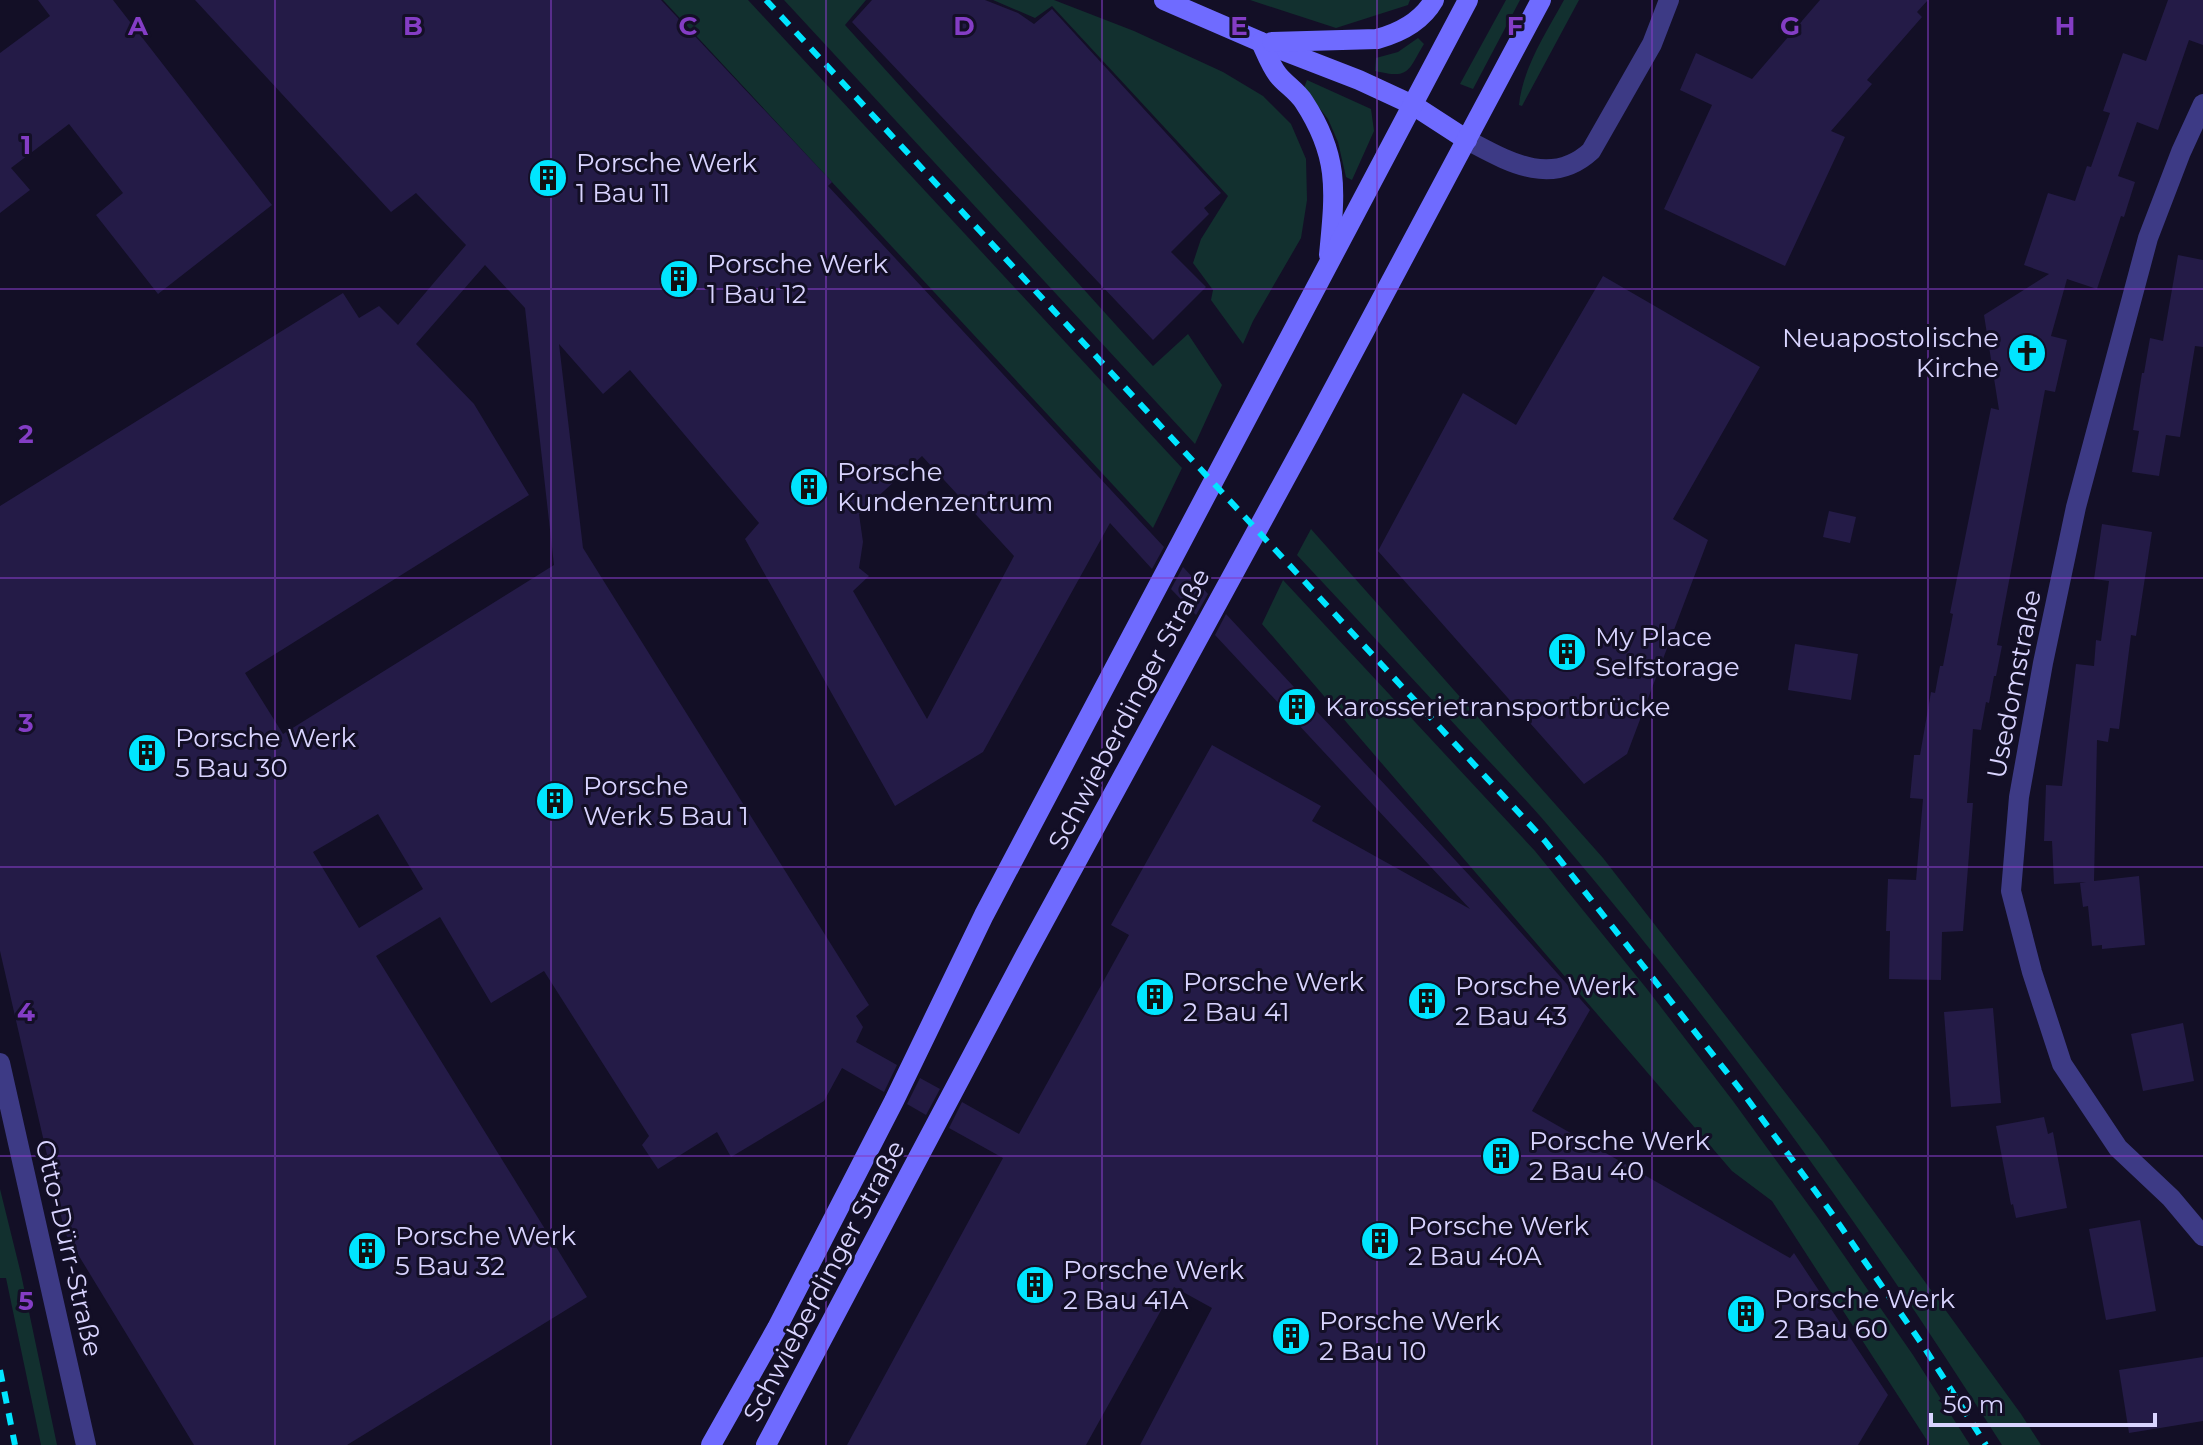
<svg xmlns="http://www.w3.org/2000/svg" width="2203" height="1445" viewBox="0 0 2203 1445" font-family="Montserrat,sans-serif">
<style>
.green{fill:#12302f}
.building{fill:#241b47;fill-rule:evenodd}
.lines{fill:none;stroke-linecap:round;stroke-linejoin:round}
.street{stroke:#3d3a85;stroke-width:20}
.secondary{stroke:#6f6bff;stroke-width:20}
.rail{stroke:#00e5ff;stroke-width:6;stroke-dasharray:12 10;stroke-linecap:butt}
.grid{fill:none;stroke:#843dc5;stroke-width:2;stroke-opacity:0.55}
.labels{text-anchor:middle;stroke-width:6;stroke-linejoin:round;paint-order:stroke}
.poi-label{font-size:26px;fill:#d9d4ff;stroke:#130f26;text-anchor:start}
.street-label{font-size:26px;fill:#d9d4ff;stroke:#130f26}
.grid-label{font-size:26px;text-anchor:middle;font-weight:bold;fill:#843dc5;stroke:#130f26;stroke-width:6;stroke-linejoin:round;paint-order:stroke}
</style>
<rect width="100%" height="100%" fill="#130f26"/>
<!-- green -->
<g class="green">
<polygon points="663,0 748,0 1182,468 1153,528"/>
<polygon points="784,0 866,0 845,25 1153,366 1188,334 1222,385 1195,444"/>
<polygon points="993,0 1054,0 1134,31 1223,72 1263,96 1291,124 1306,159 1307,200 1301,238 1253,321 1243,344 1211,300 1213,290 1193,263 1201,239 1228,196 1052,6 1035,18"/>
<polygon points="1250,0 1410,0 1408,5 1336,28"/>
<polygon points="1506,0 1520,0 1473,89 1460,84"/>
<path d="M1564,0H1579L1522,106L1519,105C1523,67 1546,33 1564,0Z"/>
<path d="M1418,38L1424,44C1407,72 1410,79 1375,71L1376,58L1398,52Z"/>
<polygon points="1307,80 1371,109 1374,131 1352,180 1346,177 1338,142 1328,119 1304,88"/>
<path d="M1311,529L1603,858L1819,1136L2021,1414L2041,1445H2002C1867,1232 1719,1027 1556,835C1529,802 1499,772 1470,741C1413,679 1355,617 1297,555Z"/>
<polygon points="1283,580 1535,851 1647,989 1733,1101 1818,1218 1913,1355 1970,1445 1930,1445 1772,1201 1732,1171 1262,624"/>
<polygon points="0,1189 21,1274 57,1445 41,1445 6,1278 0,1278"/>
</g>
<!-- building -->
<g class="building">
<polygon points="38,0 113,0 272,205 158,294 96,215 123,193 69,124 11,168 30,190 0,213 0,53 50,16"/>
<path d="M195,0H661L832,182L828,186L1164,547L1152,569L1110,523L983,752L895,806L745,539L759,523L630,370L603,394L559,344L583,548L869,1005L856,1016L863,1027L856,1042L897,1065L884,1092L842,1068L824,1101L731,1157L717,1132L658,1169L642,1145L649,1136L544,971L491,1003L440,917L376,956L587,1297L347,1445H194L65,1233L0,951V506L343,293L359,318L379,306L398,325L466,245L416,193L391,212ZM485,265L525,308L554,565L283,734L245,673L529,495L474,404L416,344ZM922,456L1014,556L927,719L853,591L869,576L859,568L863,542L859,514ZM378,814L423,889L359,928L313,852Z"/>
<polygon points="872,0 985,0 1018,13 1034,24 1052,9 1221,193 1204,208 1209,214 1171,252 1206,287 1153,340 852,22"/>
<polygon points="1820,0 1928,0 1917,12 1922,17 1867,80 1872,84 1831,131 1845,137 1785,266 1664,209 1712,105 1680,90 1696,53 1752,79"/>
<polygon points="2168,0 2203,0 2203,45 2189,40 2158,130 2137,122 2118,176 2135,182 2124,217 2121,216 2097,289 2067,279 2051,336 2067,340 2055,392 2045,390 1997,645 2002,646 1996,676 1994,676 1989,703 1986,702 1981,730 1973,729 1967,803 1973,803 1963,931 1942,932 1941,980 1889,979 1890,931 1886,931 1888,879 1916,880 1923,799 1910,798 1914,755 1920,755 1931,692 1935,693 1940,666 1943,666 1953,614 1950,613 1991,408 1999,410 1984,315 2049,274 2024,265 2048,193 2075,201 2087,166 2091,167 2110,113 2103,111 2123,53 2146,61"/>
<polygon points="2178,255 2203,260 2203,347 2195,346 2180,437 2166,435 2159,476 2132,472 2139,431 2133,430 2142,373 2144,373 2150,338 2163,341"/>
<polygon points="1603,276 1760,367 1673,519 1708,540 1627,754 1584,784 1378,551 1463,393 1516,425"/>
<polygon points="1829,511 1856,517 1850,543 1823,537"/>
<polygon points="2102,524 2152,532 2136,636 2131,635 2119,729 2110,728 2108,742 2097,740 2094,881 2139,876 2145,945 2102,949 2102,945 2092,946 2088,906 2083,907 2080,883 2086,882 2054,884 2052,841 2044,841 2046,785 2062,786 2076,664 2094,666 2096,640 2101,641 2109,581 2094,579"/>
<polygon points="1183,567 1208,594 1196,615 1171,589"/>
<polygon points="1226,614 1483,890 1590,1010 1532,1111 1790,1258 1794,1253 1888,1395 1858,1445 1140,1445 1212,1308 1174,1287 1086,1445 847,1445 1003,1158 949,1128 962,1102 1019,1134 1129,935 1111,925 1212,745 1321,806 1312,821 1470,909 1215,635"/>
<polygon points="1795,644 1858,654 1851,700 1788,690"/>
<polygon points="1993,1008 2001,1103 1951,1107 1944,1012"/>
<polygon points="2183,1023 2194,1081 2143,1091 2131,1034"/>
<polygon points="920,1078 940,1089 926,1115 907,1104"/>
<polygon points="2044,1117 2048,1134 2053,1132 2067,1208 2016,1218 2013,1204 2011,1205 1996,1126"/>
<polygon points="2140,1220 2156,1311 2106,1320 2089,1229"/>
<polygon points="2203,1357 2203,1421 2129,1433 2119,1370"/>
</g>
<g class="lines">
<!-- street -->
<g class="street">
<polyline points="2203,104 2181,152 2148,238 2076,507 2043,663 2019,797 2011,891 2032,972 2062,1064 2118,1148 2171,1198 2203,1236"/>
<path d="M1467,140C1507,161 1551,188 1591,151L1652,44L1669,0"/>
<polyline points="0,1063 86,1445"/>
</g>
<!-- secondary -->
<g class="secondary">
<polyline points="1164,0 1261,42 1359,80 1413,105 1467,140"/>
<path d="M1261,42C1266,53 1271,66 1278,75C1286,85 1297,91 1304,102C1340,157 1335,192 1329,255"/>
<path d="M1272,42L1377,39C1399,33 1422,21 1434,0"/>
<polyline points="711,1445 777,1328 894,1101 984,915 1468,0"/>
<polyline points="766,1445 1026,954 1309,435 1541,0"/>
</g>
<!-- rail -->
<g class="rail">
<polyline points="766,0 1545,841 1743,1093 1830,1211 1924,1347 1986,1445"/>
<polyline points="0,1370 15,1445"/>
</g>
</g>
<!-- grid -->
<path class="grid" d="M275,0V1445M551,0V1445M826,0V1445M1102,0V1445M1377,0V1445M1652,0V1445M1928,0V1445M0,289H2203M0,578H2203M0,867H2203M0,1156H2203"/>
<!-- icons -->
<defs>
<symbol id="building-disc" viewBox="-11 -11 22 22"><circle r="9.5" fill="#00e5ff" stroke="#130f26"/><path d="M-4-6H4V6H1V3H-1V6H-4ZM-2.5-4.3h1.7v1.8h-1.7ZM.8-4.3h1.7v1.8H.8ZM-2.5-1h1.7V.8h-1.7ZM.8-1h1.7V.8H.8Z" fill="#111"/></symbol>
<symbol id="church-disc" viewBox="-11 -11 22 22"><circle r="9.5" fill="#00e5ff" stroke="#130f26"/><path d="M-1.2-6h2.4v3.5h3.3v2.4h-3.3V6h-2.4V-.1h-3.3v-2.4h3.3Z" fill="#111"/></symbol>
</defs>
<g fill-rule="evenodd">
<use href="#building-disc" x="526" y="156" width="44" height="44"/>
<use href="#building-disc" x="657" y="257" width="44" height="44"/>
<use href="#church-disc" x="2005" y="331" width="44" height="44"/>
<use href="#building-disc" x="787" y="465" width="44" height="44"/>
<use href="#building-disc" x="1545" y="630" width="44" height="44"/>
<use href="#building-disc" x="1275" y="685" width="44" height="44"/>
<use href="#building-disc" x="125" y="731" width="44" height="44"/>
<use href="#building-disc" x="533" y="779" width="44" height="44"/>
<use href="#building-disc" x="1133" y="975" width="44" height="44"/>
<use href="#building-disc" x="1405" y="979" width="44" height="44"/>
<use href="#building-disc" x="1479" y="1134" width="44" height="44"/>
<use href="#building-disc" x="1358" y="1219" width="44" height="44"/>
<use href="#building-disc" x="345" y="1229" width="44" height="44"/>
<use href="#building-disc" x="1013" y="1263" width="44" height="44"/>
<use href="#building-disc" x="1724" y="1292" width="44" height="44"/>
<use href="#building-disc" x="1269" y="1314" width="44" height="44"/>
</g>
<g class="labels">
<!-- poi labels -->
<g class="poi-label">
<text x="576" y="172">Porsche Werk<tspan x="576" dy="30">1 Bau 11</tspan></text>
<text x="707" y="273">Porsche Werk<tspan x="707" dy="30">1 Bau 12</tspan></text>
<text x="1999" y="347" text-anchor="end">Neuapostolische<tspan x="1999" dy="30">Kirche</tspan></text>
<text x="837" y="481">Porsche<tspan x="837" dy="30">Kundenzentrum</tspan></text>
<text x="1595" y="646">My Place<tspan x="1595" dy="30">Selfstorage</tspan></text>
<text x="1325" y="716">Karosserietransportbrücke</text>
<text x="175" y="747">Porsche Werk<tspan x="175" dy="30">5 Bau 30</tspan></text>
<text x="583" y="795">Porsche<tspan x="583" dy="30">Werk 5 Bau 1</tspan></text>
<text x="1183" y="991">Porsche Werk<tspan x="1183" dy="30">2 Bau 41</tspan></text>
<text x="1455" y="995">Porsche Werk<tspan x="1455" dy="30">2 Bau 43</tspan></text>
<text x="1529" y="1150">Porsche Werk<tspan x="1529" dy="30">2 Bau 40</tspan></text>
<text x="1408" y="1235">Porsche Werk<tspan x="1408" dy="30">2 Bau 40A</tspan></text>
<text x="395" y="1245">Porsche Werk<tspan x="395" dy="30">5 Bau 32</tspan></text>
<text x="1063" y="1279">Porsche Werk<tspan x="1063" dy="30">2 Bau 41A</tspan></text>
<text x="1774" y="1308">Porsche Werk<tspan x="1774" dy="30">2 Bau 60</tspan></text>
<text x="1319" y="1330">Porsche Werk<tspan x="1319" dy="30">2 Bau 10</tspan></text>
</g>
<!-- street labels -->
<g class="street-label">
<text transform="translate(2014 684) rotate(-79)" y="9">Usedomstraße</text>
<text transform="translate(1129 709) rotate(-62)" y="9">Schwieberdinger Straße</text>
<text transform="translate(69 1248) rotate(77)" y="9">Otto-Dürr-Straße</text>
<text transform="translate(824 1281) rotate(-62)" y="9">Schwieberdinger Straße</text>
</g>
</g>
<g class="grid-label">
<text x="138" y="35">A</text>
<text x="413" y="35">B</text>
<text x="688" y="35">C</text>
<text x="964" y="35">D</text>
<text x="1239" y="35">E</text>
<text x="1515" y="35">F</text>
<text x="1790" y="35">G</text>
<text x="2065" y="35">H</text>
<text x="26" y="154">1</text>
<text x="26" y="443">2</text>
<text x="26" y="732">3</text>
<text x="26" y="1021">4</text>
<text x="26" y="1310">5</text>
</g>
<!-- scale -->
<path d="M1931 1413v12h224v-12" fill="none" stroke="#d9d4ff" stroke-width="4"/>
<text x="1943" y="1413" font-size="24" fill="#d9d4ff" stroke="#130f26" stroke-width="6" paint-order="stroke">50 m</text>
</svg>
